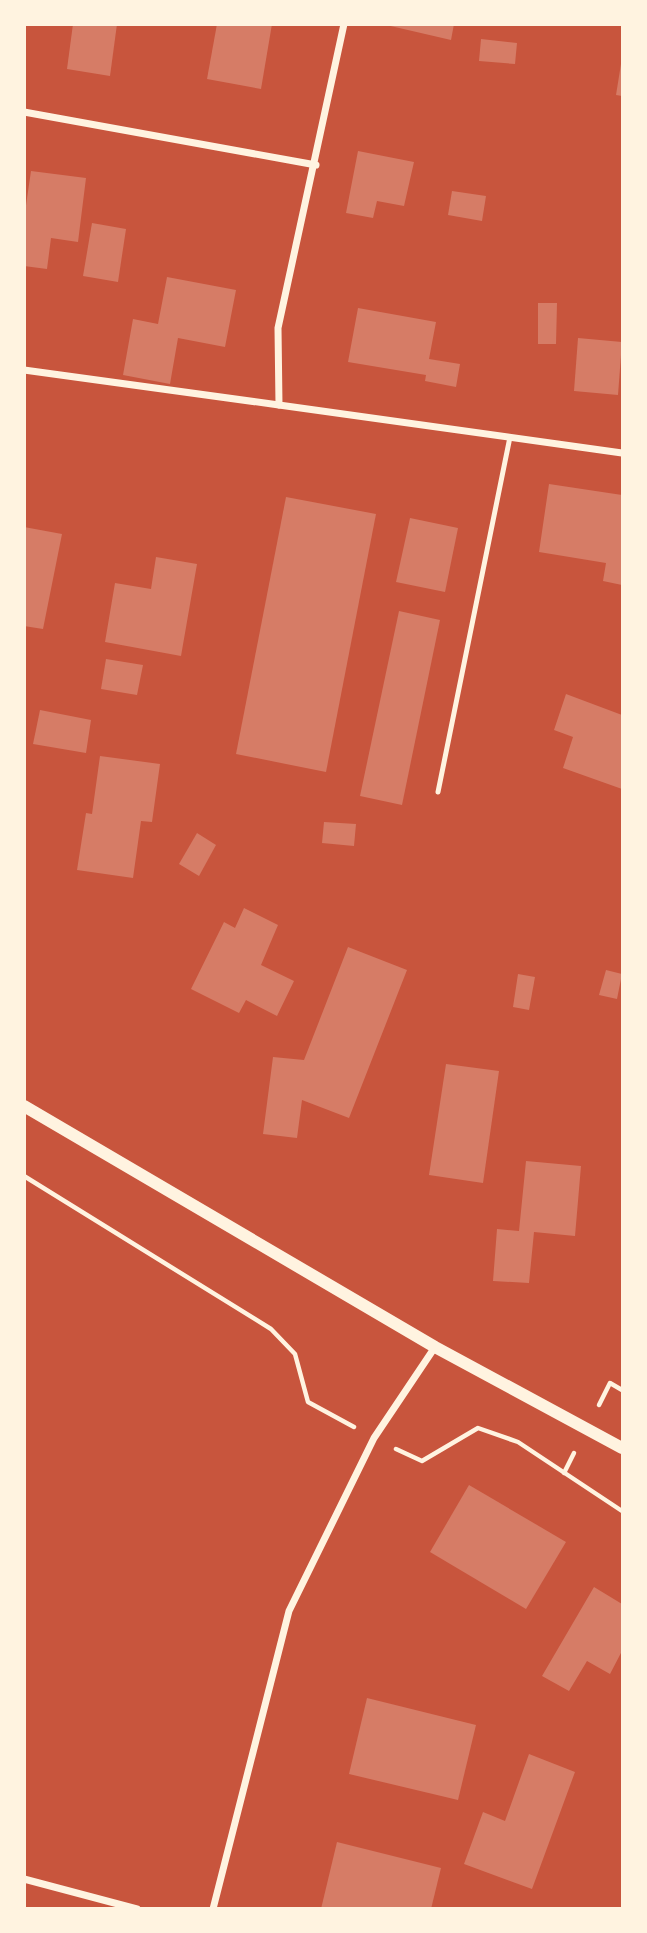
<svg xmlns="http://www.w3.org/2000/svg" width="647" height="1933" viewBox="0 0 647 1933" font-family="Poppins,sans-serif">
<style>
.building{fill:#d67c66}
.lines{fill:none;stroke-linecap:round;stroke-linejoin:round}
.path{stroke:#fff3e0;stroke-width:4.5}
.service{stroke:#fff3e0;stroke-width:5}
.minor{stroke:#fff3e0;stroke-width:7}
.tertiary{stroke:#fff3e0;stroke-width:12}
</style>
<rect width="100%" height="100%" fill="#c8553d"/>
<!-- building -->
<g class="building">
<polygon points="73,24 117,24 110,76 67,69"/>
<polygon points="217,24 272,24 261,89 207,79"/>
<polygon points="382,24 454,24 451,40"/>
<polygon points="481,39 517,43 515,64 479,61"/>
<polygon points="621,64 622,64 622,96 616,95"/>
<polygon points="358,151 414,162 404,206 377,201 373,218 346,213"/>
<polygon points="31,171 86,178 78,242 51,238 47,269 24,266 24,219"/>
<polygon points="452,191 486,196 482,221 448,215"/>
<polygon points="92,223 126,229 118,282 83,276"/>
<polygon points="167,277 236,290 225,347 178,338 170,384 123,375 133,319 158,324"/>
<polygon points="538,303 557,303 556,344 538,344"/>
<polygon points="358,308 436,322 429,359 460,364 456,387 425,381 426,375 348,362"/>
<polygon points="578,338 622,342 618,395 574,391"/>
<polygon points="549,484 622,495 622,585 603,581 606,563 539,552"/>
<polygon points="286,497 376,514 326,772 236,754"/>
<polygon points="410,518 458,528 445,592 396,582"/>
<polygon points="24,527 62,534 43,629 24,626"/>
<polygon points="156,557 197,564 181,656 105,642 115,583 151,589"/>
<polygon points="399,611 440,620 402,805 360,796"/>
<polygon points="106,659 143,665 137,695 101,689"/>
<polygon points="566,694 622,715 622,789 563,768 573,737 554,730"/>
<polygon points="40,710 91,720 86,753 33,744"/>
<polygon points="100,756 160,764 152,822 141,821 133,878 77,870 86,813 92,814"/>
<polygon points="324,822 356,824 354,846 322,843"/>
<polygon points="197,833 216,845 199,876 179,864"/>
<polygon points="244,908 278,925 261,965 294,981 277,1016 246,1000 239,1013 191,989 224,922 235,928"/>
<polygon points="348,947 407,970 349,1118 302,1100 297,1138 263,1134 273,1057 304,1060"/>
<polygon points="606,970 622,974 617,999 599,995"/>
<polygon points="518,974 535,977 529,1010 513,1007"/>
<polygon points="446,1064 499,1071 483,1183 429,1175"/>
<polygon points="526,1161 581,1166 575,1236 534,1232 529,1283 493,1281 497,1229 519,1231"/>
<polygon points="469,1485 566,1542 526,1609 430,1552"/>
<polygon points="594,1587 622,1604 622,1651 610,1674 587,1661 569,1691 542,1676"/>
<polygon points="367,1698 476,1725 458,1800 349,1774"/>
<polygon points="529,1754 575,1772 532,1889 464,1864 483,1812 505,1821"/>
<polygon points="337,1842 441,1868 431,1909 321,1909"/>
</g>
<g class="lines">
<!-- path -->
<g class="path">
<polyline points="24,1176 271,1329 295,1354 308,1402 354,1427"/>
<polyline points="599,1405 610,1383 622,1390"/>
<polyline points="396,1449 422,1461 478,1428 518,1442 622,1511"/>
<polyline points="564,1473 574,1453"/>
</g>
<!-- service -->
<polyline class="service" points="438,792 510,437"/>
<!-- minor -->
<g class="minor">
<polyline points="344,24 278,328 279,405 622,453"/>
<polyline points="24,112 316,165"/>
<polyline points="24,370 279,405"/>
<polyline points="24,1879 137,1909"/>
<polyline points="213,1909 289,1611 374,1438 435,1347"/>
</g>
<!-- tertiary -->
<polyline class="tertiary" points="24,1106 435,1347 622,1448"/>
</g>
<!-- border -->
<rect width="647" height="1933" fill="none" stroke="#fff3e0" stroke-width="52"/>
</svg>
